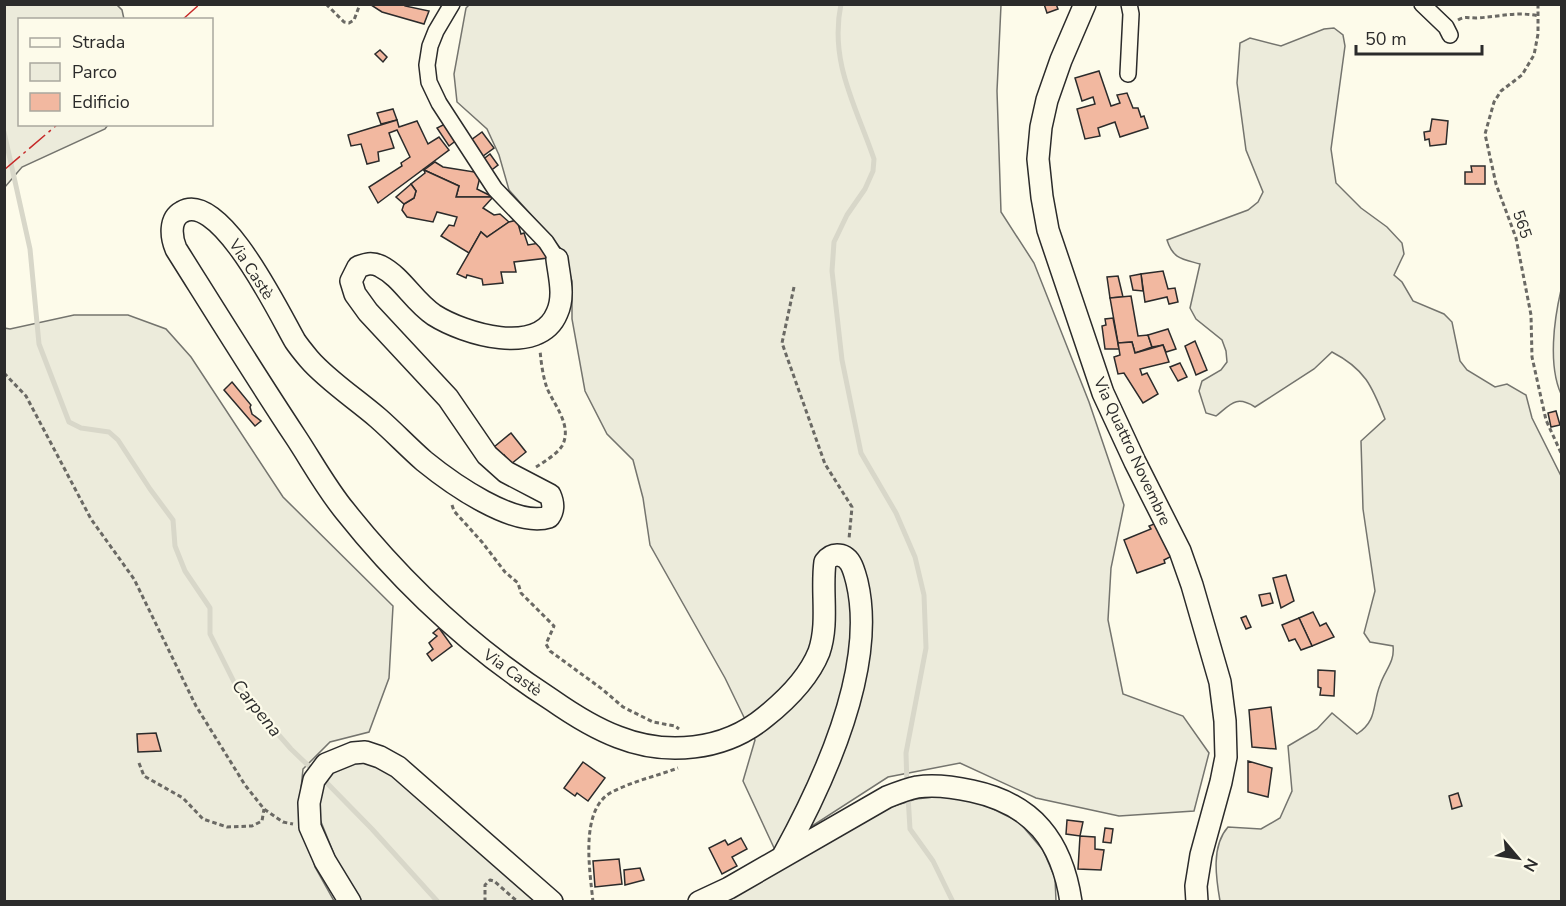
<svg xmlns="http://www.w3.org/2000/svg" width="1566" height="906" viewBox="0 0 1566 906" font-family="'Nunito Sans',sans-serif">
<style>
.green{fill:#ecebdb;stroke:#74746e;stroke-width:1.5}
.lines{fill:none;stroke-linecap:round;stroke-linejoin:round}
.stream{stroke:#d8d7c9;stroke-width:5}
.building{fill:#f2b8a0;stroke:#2b2b2b;stroke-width:1.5}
.street-casing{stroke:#2b2b2b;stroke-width:18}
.secondary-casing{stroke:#2b2b2b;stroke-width:24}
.path{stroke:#6a6964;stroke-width:3;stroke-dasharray:4.5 3;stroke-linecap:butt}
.street{stroke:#fdfbea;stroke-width:15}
.secondary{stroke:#fdfbea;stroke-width:21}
.power{stroke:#c62828;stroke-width:1.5;stroke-dasharray:21 4.5 3 4.5;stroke-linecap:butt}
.labels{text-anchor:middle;stroke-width:4.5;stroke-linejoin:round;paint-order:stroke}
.street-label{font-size:16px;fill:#2b2b2b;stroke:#fdfbea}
.water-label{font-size:18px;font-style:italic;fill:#2b2b2b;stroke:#fdfbea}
</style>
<rect width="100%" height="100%" fill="#fdfbea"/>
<!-- green -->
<g class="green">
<polygon points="5,4 117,5 122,10 124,19 20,20 20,124 108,125 105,129 22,167 5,187"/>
<polygon points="469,5 1001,5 997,91 1001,212 1034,263 1089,402 1124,505 1111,568 1108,620 1123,694 1183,716 1209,753 1194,811 1119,816 1036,798 960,763 888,777 775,850 743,781 755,740 725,678 650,545 643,498 633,460 607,434 585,391 572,319 572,281 563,251 509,190 499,155 487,129 457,102 454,74 466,8"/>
<path d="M1334,28L1343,35L1345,46L1331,149L1336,183L1361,208L1387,227L1402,243L1404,254L1394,275L1402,282L1413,301L1444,314L1452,322L1460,361L1467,370L1495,387L1507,384L1526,395L1532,418L1561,476V901H1220C1216,878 1211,846 1228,827L1261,829L1280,818L1292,791L1288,746L1317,729L1332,713L1357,734C1378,720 1372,705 1380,685C1385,670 1395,662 1393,646L1370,642L1364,633L1375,591L1363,509L1361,441L1385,419C1372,386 1365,369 1332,352L1314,369L1255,407C1236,395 1231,404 1216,416L1206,413L1199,391L1202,381L1221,370L1227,362L1226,351L1222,340L1196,319L1190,308L1200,264C1182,259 1173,259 1167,240L1248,210L1258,202L1263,192L1246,150L1237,83L1240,43L1250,38L1281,46L1324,29Z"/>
<path d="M1561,290V394C1548,365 1554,320 1561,290Z"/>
<polygon points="74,315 128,315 166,329 191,357 283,497 393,606 389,678 369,732 330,742 303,769 299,808 315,867 334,901 5,901 4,328 10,329"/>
<polygon points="361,761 386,770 537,901 360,901 336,859 317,812 322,788 329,772"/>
<polygon points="943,796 983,804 1019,822 1043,850 1055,878 1056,901 720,902 891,807 916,799"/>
</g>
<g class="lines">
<!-- stream -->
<g class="stream">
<path d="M841,4C829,62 856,106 874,159L873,171L865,189L847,215L834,242L832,271L842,360L861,453L896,513L915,557L924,595L926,648L906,753L907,786"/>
<polyline points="4,132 30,249 39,344 69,422 81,428 109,432 118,440 150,489 173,520 175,546 185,571 210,608 210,634 236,686 291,749 315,772"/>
<polyline points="322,778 372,829 438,902"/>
<polyline points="908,795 910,829 933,861 953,902"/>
</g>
</g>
<!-- building -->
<g class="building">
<polygon points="405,4 405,6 429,11 424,24 382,12 371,5"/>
<polygon points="1044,4 1056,4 1058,9 1047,13"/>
<polygon points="380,50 387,57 383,62 375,54"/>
<polygon points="1099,71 1111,106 1120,103 1117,95 1127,93 1133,108 1138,108 1141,117 1144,116 1148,128 1120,137 1115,122 1098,128 1100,136 1085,139 1077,109 1095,104 1093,97 1082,101 1075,78"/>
<polygon points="393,109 397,120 381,124 377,113"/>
<polygon points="1432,119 1448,121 1446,144 1430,146 1429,139 1425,140 1424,132 1430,131"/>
<polygon points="397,120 399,127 417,121 428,144 439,137 449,150 378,203 369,187 402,166 401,163 410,157 397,130 389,133 394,148 378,152 379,161 367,164 361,144 351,146 348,135"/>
<polygon points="449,122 458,139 449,146 437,128"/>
<polygon points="482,132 494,148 479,159 467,143"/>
<polygon points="490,154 498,165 489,172 481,161"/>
<polygon points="435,162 443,167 481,173 477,189 493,197 456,197 459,186 424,170"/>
<polygon points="1471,166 1485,166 1485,184 1465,184 1465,172 1472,172"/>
<polygon points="424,170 459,186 456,197 493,197 483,208 494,215 500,214 509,222 487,237 481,232 469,253 441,236 449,225 454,226 457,217 437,212 433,222 407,217 402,210 404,204 414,198 416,191 411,184 425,173"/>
<polygon points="411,184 416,191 414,198 404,204 396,197"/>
<polygon points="517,220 521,234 524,233 528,245 545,242 548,258 514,262 516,272 501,272 503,283 483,285 482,279 467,275 466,278 457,274 481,232 487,237 509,222"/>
<polygon points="1163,271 1168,289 1175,288 1178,302 1169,304 1167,297 1145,302 1141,274"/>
<polygon points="1141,274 1143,291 1133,290 1130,276"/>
<polygon points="1118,276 1123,297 1110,298 1107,277"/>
<polygon points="1131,296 1138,336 1148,335 1152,347 1135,353 1132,342 1118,343 1110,298"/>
<polygon points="1113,318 1119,349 1105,349 1102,326 1106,325 1105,319"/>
<polygon points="1168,329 1176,349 1166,352 1163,345 1152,347 1148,335"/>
<polygon points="1195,341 1207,370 1196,375 1185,346"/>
<polygon points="1132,342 1135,353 1163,345 1169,362 1140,369 1142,375 1147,373 1158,394 1143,403 1124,373 1118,374 1114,357 1120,355 1118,343"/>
<polygon points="1180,363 1187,377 1178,381 1170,367"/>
<polygon points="232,382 251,405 250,407 252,414 261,421 255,426 224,390"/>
<polygon points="1556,411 1560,425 1551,427 1548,413"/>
<polygon points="511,433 526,452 511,464 504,455 502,457 494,447"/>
<polygon points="1159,522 1172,556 1164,560 1165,563 1137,573 1124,540 1151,529 1149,526"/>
<polygon points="1286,575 1294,601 1281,608 1273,578"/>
<polygon points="1270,593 1273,603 1262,606 1259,595"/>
<polygon points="1313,612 1320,626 1326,623 1334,637 1312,646 1299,618"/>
<polygon points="1246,616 1251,627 1246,629 1241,618"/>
<polygon points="1299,618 1312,646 1301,650 1295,639 1289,641 1282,625"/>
<polygon points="439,628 452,646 432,661 427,654 433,649 429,643 437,636 433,633"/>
<polygon points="1318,670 1335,671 1334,696 1320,695 1321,688 1318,687"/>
<polygon points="1271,707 1276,749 1252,747 1249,710"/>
<polygon points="156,733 161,751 138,752 137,734"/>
<polygon points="1248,761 1272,768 1268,797 1248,792"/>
<polygon points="583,762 605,778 588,801 577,793 575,796 564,788"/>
<polygon points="1458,793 1462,806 1452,809 1449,796"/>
<polygon points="1067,820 1083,822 1080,836 1066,834"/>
<polygon points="1105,828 1113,829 1111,843 1103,842"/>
<polygon points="1080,836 1095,837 1095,849 1104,850 1101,870 1078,869"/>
<polygon points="741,838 747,849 732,857 737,866 722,874 709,848 725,840 728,845"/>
<polygon points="619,859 622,884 595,887 593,861"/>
<polygon points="640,868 644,880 625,885 624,870"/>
</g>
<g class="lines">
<defs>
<g id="street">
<polyline points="452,4 436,31 430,46 427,65 429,82 439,103 495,189 546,242 557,259"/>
<polyline points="1422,4 1446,27 1450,35"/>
<polyline points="1128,74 1131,14 1129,4"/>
</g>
<g id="secondary">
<polyline points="1085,4 1061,60 1047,100 1041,127 1038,159 1042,197 1048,230 1103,393 1135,462 1180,551 1192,585 1220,682 1225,721 1226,757 1221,782 1201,855 1196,886 1197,902"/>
<path d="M557,259C559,276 565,296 557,313C539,357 464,334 434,315C413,301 402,277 380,266C371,262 366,264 358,267L351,281L355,294L368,312L448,398L487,455L506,472L550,495C554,504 554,510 549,517C514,528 451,483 424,461C408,447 394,432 378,418C356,399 327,380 309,359C304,353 299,347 295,341C280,315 220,190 182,212C169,219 171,237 176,249C215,311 254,374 295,436C311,460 326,488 345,511C403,584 473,649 552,700C572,714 594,728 618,737C666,756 724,751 765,717C785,701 809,677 819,652C829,623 821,591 825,562C828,558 831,555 837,555C851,555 854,571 857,582C877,667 824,781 784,854"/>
<polyline points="350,902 325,861 310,827 309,803 314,780 326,764 353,753 365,752 380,757 398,767 552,902"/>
<path d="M699,902L729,888L887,797C897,793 907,789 917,787C936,784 954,787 972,791C1033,804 1062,841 1071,902"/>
</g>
</defs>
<!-- street casing -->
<use href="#street" class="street-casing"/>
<!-- secondary casing -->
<use href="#secondary" class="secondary-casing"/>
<!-- path -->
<g class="path">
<polyline points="326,4 344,22 349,23 354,20 360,4"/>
<polyline points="1538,4 1538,34 1534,55 1522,75 1501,91 1494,102 1485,134 1496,184 1516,238 1531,315 1532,357 1546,420 1562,455"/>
<path d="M1458,20C1465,16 1468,18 1476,18C1498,17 1517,11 1539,16"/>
<polyline points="794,287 782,343 825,464 852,507 849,539"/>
<polyline points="4,294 4,297"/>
<polyline points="4,373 26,396 91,519 134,579 196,706 245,785 264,809 283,822 293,824"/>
<path d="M536,467C544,462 557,454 562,446C573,426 554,405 547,388C543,377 541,362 540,350"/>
<polyline points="452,505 454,511 482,542 505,572 518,583 521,593 554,626 546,644 550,651 602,689 623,707 653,722 675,726 679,729"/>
<polyline points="139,763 144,776 183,798 203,819 227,827 252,826 262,821 264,809"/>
<polyline points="485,902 485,885 490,880 494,881 518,902"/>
<path d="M593,902C590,871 579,809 612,792C633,781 657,776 678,768"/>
</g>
<!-- street -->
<use href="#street" class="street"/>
<!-- secondary -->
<use href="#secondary" class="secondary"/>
<!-- power -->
<g class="power">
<polyline points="182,20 200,4"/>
<polyline points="4,170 58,124"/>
</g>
</g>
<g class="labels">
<!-- street labels -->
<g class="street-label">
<text transform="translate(1523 224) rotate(72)" y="6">565</text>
<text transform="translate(252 269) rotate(57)" y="6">Via Castè</text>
<text transform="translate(1133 451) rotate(65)" y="6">Via Quattro Novembre</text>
<text transform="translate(513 672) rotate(36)" y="6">Via Castè</text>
</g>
<!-- water labels -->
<g class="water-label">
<text transform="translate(257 708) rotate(51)" y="6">Carpena</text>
</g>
</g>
<!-- border -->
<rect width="1566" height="906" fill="none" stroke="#2b2b2b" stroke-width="12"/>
<!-- legend -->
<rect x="18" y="18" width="195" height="108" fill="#fdfbea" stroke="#a9a89e" stroke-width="1.5"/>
<rect x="30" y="38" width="30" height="9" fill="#fdfbea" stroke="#a9a89e" stroke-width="1.5"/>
<text x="72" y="48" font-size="18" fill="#2b2b2b">Strada</text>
<rect x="30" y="63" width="30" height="18" fill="#ecebdb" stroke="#a9a89e" stroke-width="1.5"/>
<text x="72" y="78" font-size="18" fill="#2b2b2b">Parco</text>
<rect x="30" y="93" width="30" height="18" fill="#f2b8a0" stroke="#a9a89e" stroke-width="1.5"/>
<text x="72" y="108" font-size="18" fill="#2b2b2b">Edificio</text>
<!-- north arrow -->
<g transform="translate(1518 858) rotate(119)" stroke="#fdfbea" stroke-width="4.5" paint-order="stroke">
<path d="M0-4.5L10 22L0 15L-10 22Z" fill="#2b2b2b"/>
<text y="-9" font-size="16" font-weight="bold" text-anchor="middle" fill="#2b2b2b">N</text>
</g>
<!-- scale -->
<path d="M1356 45v9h126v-9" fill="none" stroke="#2b2b2b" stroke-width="3"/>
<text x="1365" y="45" font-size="18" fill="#2b2b2b" stroke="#fdfbea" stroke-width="4.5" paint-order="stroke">50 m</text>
</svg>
